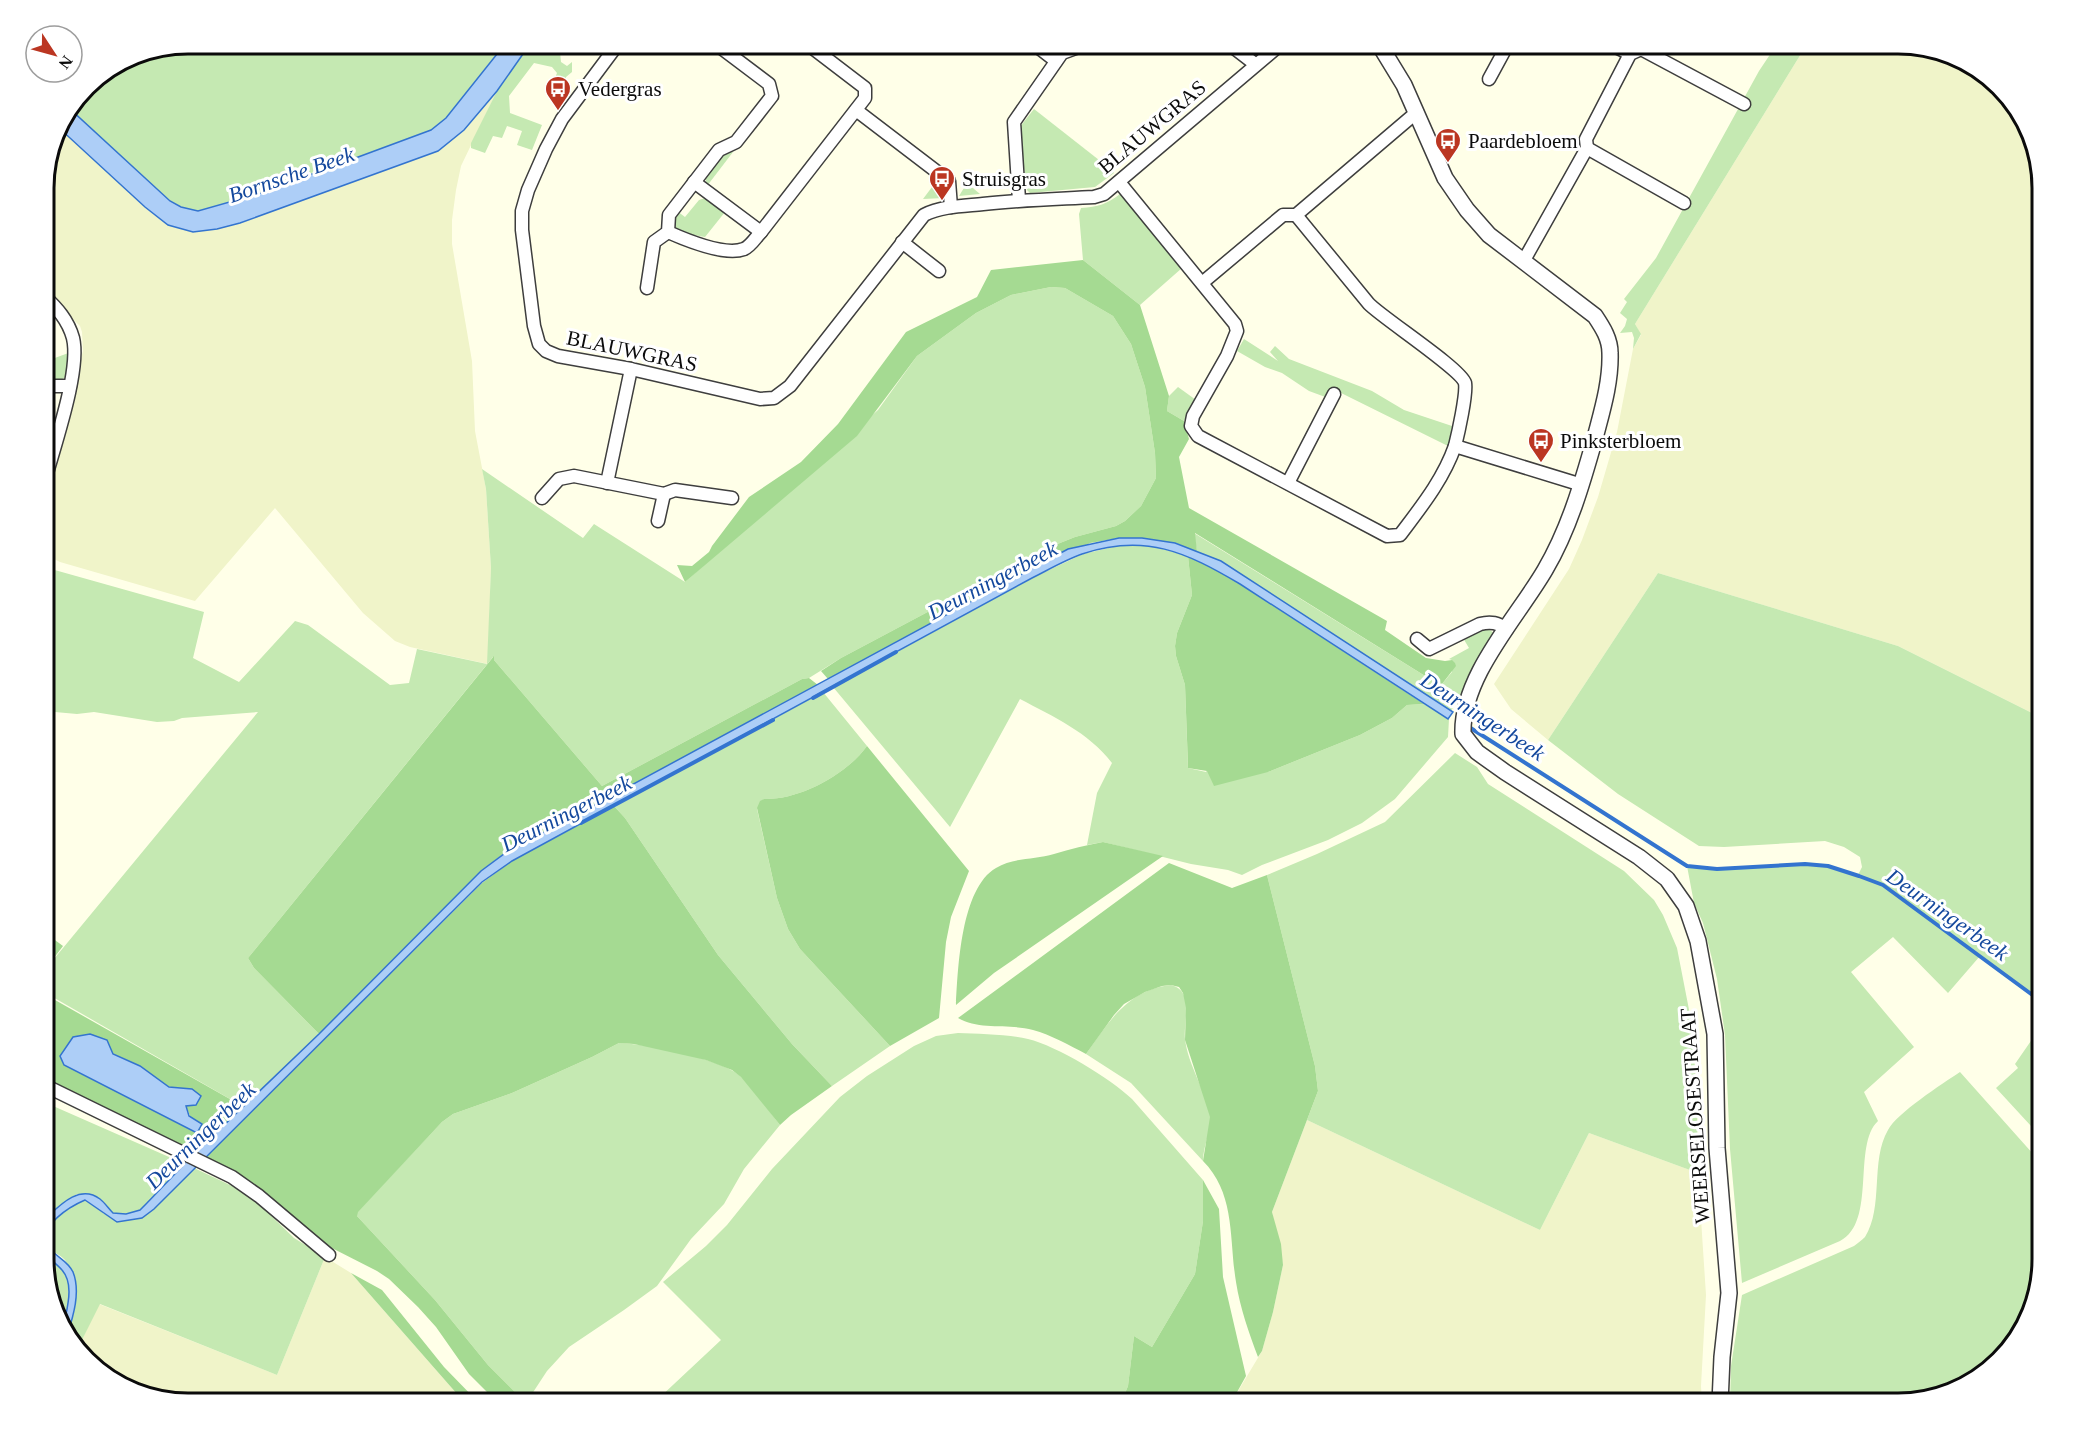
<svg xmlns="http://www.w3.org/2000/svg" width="2086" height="1447" viewBox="0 0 2086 1447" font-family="Georgia,serif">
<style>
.farmland{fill:#f0f4c9}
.green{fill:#c5e9b2}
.forest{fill:#a5da92;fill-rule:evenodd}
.water{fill:#adcef7;stroke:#3374cf;stroke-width:1.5}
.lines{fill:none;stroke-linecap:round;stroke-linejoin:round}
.stream{stroke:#3374cf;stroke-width:4}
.minor-casing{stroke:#3e3e3e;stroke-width:15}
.tertiary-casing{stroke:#3e3e3e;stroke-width:18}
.minor{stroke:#fff;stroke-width:12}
.tertiary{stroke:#fff;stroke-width:15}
.labels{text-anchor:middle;stroke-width:6;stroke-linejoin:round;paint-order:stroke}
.poi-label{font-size:21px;fill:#0b0b0b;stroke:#fff;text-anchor:start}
.street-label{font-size:21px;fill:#0b0b0b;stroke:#fff}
.water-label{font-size:22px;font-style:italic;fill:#14489d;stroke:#fff}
.rim{fill:none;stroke:#0b0b0b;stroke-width:3}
</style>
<rect width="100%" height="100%" fill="#ffffe8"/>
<!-- farmland -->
<g class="farmland">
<polygon points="1807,44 1898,44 1979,68 2023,116 2042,188 2042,718 1898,646 1658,573 1548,740 1511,709 1494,684 1569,569 1582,540 1598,497 1617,432 1633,349 1641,335 1635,324"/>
<polygon points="497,91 461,166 456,190 452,220 452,244 472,361 475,431 486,489 491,568 488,664 410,647 395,641 363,613 275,508 195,601 60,562 44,554 44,504 83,351 82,332 80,326 44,291 44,179 55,132 58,127 145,207 217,229 240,223 438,151 464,130"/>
<polygon points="1307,1120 1540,1230 1589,1133 1698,1173 1706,1295 1701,1386 1702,1403 1231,1403 1262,1351 1273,1312 1283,1265 1272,1212"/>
<polygon points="325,1257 351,1273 465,1403 188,1403 107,1379 78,1348 99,1304 277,1375"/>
</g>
<!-- green -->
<g class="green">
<polygon points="188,44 505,44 446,118 431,130 261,193 198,211 181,207 170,201 70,109 86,86 133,54"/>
<polygon points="530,44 569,44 560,52 561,62 567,66 572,62 572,72 566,77 565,88 554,81 557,73 552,67 534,63 509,96 510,113 542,125 532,150 517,145 522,131 507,126 502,138 493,136 485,153 471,148 471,143 497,91"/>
<polygon points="1777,44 1807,44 1635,324 1641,334 1633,349 1634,338 1632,332 1620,333 1625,326 1627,319 1620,313 1627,302 1624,299 1656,258 1759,71"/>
<polygon points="1034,109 1113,171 1114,173 1095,187 1030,193 1027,190 1019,128"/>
<polygon points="731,151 733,152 707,186 705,176 723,153"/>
<polygon points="938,179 943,184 944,198 923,199"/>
<polygon points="967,183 980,194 959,196"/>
<path d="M1120,194L1182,268L1140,305L1083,260L1079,214L1081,208C1098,207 1107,204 1120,194Z"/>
<polygon points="708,197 725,212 705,237 682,233 675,228 673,217 677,211 685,217 699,200"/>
<polygon points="1051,287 1065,288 1113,316 1131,344 1145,387 1155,453 1156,478 1141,506 1125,521 1116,526 1075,537 1050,547 841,658 809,678 802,679 602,786 494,660 493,657 248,958 254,968 319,1034 244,1107 44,992 44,971 258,712 182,718 174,721 157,722 94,712 77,714 44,711 44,567 204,612 193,658 239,682 295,621 308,625 390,685 409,683 417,649 487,664 491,568 486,489 482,469 583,538 594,524 685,582 878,410 917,356 976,313 1011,295"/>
<polygon points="1244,339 1278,361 1270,352 1275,346 1289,359 1372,391 1404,410 1452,426 1450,440 1453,445 1452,448 1333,389 1328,398 1309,391 1282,373 1265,367 1237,351"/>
<polygon points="71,352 66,377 62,379 44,381 44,362"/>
<polygon points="1178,387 1196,400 1184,421 1167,411 1169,396"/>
<path d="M1194,533L1438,684H1442L1452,672V660L1449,659L1469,648L1463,638C1474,632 1486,622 1495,635L1451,711L1221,561L1197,552Z"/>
<path d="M1126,544L1148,545L1188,556L1192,595L1177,633L1175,646L1176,656L1185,685L1188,768L1206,772L1207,770L1268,772L1360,735L1392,718L1407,705L1424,704L1449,719L1448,737L1395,799L1362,823L1328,840L1262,865L1242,875L1228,870L1191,864L1103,842L1087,845L1097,793L1112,763C1088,732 1054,717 1020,699L950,827L833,687L1032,578L1083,554Z"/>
<path d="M1658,573L1898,646L2042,718V1002L1980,956L1948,993L1893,937L1851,972L1914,1047L1864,1092L1878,1121C1852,1145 1877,1222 1840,1241L1742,1283L1730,1149L1725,1035L1717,979L1703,923L1694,903L1687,866L1717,869L1805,864L1828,866L1858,875L1862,867L1860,857L1844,847L1825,841L1724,847L1699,846L1618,794L1548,740Z"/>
<path d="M823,692L867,746C847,774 800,800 764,799L757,809L777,898L788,929L800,949L890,1046L832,1086L792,1044L718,955L625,818L614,806Z"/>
<polygon points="1455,753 1477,767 1488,784 1624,871 1654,900 1663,915 1677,948 1692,1025 1697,1099 1698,1173 1589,1133 1540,1230 1307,1120 1318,1091 1315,1066 1267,875 1317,854 1385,822"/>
<path d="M1171,985C1195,991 1183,1021 1185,1039C1188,1065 1205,1089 1210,1115C1212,1129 1203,1146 1203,1161L1131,1083L1086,1054C1109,1022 1127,990 1171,985Z"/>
<polygon points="2042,1025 2042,1138 1996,1088 2018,1068 2015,1064"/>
<path d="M958,1033C979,1034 1007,1034 1028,1039C1057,1046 1110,1078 1132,1099L1203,1180V1221L1195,1274L1152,1347L1134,1336L1128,1386L1121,1403H662L658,1399L721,1340L663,1282L706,1246L727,1225L772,1169L840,1097L867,1076L914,1046L936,1036Z"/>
<path d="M619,1043C647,1044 718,1058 739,1075C755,1088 767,1109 780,1125L744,1169L724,1204L691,1239L657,1286L624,1310L569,1347L547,1371L526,1403L488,1365L435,1300L357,1216V1212L442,1122L453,1114L512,1093L592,1057Z"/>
<path d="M1960,1072L2042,1164V1259L2018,1340L1962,1388L1898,1403H1730L1731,1366L1742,1295L1854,1246C1858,1243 1862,1240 1865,1237C1884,1207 1870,1161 1888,1130C1897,1113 1942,1084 1960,1072Z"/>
<polygon points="44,1102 185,1164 140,1210 126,1214 113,1213 101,1199 77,1194 60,1205 44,1220"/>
<path d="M194,1168L232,1186L260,1205L294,1238L325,1257L277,1375L100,1304L78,1348L67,1336C71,1324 78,1302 76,1291C75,1282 69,1267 65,1260C60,1254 52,1253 48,1245C37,1226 72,1206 85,1200L95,1206L104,1214L142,1218L154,1209Z"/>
<path d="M44,1254C51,1260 60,1266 65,1273C73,1287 68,1314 62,1329L44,1268Z"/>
</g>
<!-- forest -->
<g class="forest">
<polygon points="1083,260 1140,305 1169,396 1167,411 1184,421 1189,439 1179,457 1189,508 1387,621 1385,630 1426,658 1445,661 1452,660 1455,663 1456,666 1442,684 1438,684 1195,533 1197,552 1175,543 1119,538 1090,543 828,679 821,671 841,658 1050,547 1075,537 1116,526 1125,521 1141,506 1156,478 1155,453 1145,387 1131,344 1113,316 1065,288 1051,287 1011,295 976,313 917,356 857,436 685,582 677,565 692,566 709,552 712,546 749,497 801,462 838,424 906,332 977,297 991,270"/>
<polygon points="1188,556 1209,566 1240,584 1424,704 1407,705 1392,718 1360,735 1268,772 1214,786 1207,771 1188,768 1188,766 1185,685 1176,656 1175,646 1177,633 1192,595"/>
<polygon points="494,656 494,660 602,786 802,679 809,678 818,685 503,854 481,871 319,1034 254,968 248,958"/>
<path d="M867,746L969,871L951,917L946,942L939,1018L890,1046L800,949L788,929L777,898L757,808L760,801L764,799C800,800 847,774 867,746Z"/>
<polygon points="614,806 625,818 718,955 792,1044 832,1086 791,1115 780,1125 741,1077 732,1070 706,1060 634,1044 619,1043 592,1057 512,1093 453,1114 442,1122 358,1212 357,1216 435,1300 488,1365 526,1403 503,1403 494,1399 469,1374 436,1327 418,1307 389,1279 377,1271 322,1243 258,1187 242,1176 206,1157 482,883 512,861"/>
<path d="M1103,842L1163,856L994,973L956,1005C958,968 961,888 996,868C1014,857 1035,860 1054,854C1070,849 1087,845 1103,842Z"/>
<path d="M1169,863L1232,888L1267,875L1315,1066L1318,1091L1272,1212L1281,1244L1283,1265L1273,1312L1262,1351L1258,1357C1249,1333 1240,1308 1236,1282C1229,1240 1236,1194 1203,1161L1210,1117L1185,1040L1186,1008L1183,993L1179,987L1171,985L1162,986L1145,992L1124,1004L1114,1015L1086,1054C1069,1045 1051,1035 1033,1030C1009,1023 980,1031 958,1018Z"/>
<polygon points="44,932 63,946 44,971"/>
<path d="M44,992L48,996L244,1107L196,1152L45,1082ZM113,1054L140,1066L169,1087L192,1089L186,1106L197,1133L64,1065Z"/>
<polygon points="1203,1180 1219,1209 1223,1277 1246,1376 1231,1403 1121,1403 1128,1386 1134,1336 1152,1347 1195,1274 1203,1221"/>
<polygon points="351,1273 382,1290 444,1367 479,1403 465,1403"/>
</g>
<!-- water -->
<g class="water">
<polygon points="505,44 530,44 497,91 464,130 438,151 240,223 217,229 193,232 168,225 145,207 58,127 70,109 170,201 181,207 198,211 261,193 431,130 446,118"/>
<path d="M1119,538H1142L1175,543L1221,561L1453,712L1448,719L1240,584C1186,552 1145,533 1082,554C1065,560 1048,570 1032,578L512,861L482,882L154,1209L142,1218L117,1222L85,1200C71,1206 37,1226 48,1245C54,1257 67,1259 73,1272C81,1292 73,1317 67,1336L63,1331C65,1313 76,1286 62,1270C57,1264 50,1259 44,1254V1220C58,1207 79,1183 100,1199C105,1203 109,1209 113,1213L126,1214L140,1210L146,1204L196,1152L319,1034L481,871L504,854L1068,549Z"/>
<polygon points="90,1034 107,1040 113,1054 140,1066 169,1087 192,1089 201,1096 196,1105 186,1106 189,1116 202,1124 197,1133 64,1065 60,1056 73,1037"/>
</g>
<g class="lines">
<!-- stream -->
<g class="stream">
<polyline points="813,698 896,652"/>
<polyline points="1469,727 1687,866 1717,869 1805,864 1828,866 1859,876 1883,885 2042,1002"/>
<polyline points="581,823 773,720"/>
</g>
<defs>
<g id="minor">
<path d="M618,44L562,119L546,149L528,190L522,211V230L534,326L539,344L546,351L558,356L631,369L760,399L774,398L790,386L924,215C942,206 963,206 983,204C1020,200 1057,199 1094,197L1104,194L1281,44"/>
<polyline points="1034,44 1056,61"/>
<polyline points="1229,44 1255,64"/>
<polyline points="1610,44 1630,54"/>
<polyline points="1641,49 1744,104"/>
<polyline points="1489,79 1508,44"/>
<polyline points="856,110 949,181 951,207"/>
<polyline points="1587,148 1684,203"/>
<polyline points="694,182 761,232"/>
<path d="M1119,182L1235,324L1237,331L1227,356L1193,416L1191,426L1198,436L1387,536L1400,535C1421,507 1443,480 1455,446L1582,485"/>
<polyline points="1019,200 1014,122 1062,53 1087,44"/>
<path d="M1296,215L1369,304C1384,319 1461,369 1465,383C1467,394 1458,434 1455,446"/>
<path d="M668,232C686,240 725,256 744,249C751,246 756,237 761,232L865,98V88L814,49"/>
<polyline points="902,242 939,271"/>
<polyline points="1523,262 1587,148 1586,139 1630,54 1641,49 1644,44"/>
<polyline points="1202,283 1283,215 1296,215 1417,112"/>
<polyline points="647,288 654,242 668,232 669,215 719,150 736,142 772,96 769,84 716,44"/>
<path d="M44,296C57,308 68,320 73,338C81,371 53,449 44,484"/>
<polyline points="44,386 70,386"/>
<polyline points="607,483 631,369"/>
<polyline points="1288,483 1334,394"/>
<polyline points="542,498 559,479 574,476 664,494 675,490 732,498"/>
<polyline points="658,521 664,494"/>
<path d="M1417,639L1429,649L1480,624C1491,621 1498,623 1507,629"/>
<polyline points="44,1085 232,1177 259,1196 329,1255"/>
</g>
<path id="tertiary" d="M1379,44L1404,85L1445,178L1467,210L1489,235L1595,316C1603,328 1610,339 1610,353C1611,382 1602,411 1595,438C1582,484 1569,529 1545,570C1517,618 1461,677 1463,734L1477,752L1505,772L1639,857L1667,879L1686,906L1698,941L1715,1034L1717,1148L1729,1293L1722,1357L1720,1403"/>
</defs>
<!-- minor casing -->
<use href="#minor" class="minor-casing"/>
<!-- tertiary casing -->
<use href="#tertiary" class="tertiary-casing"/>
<!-- minor -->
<use href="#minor" class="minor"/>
<!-- tertiary -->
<use href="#tertiary" class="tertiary"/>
</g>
<!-- icons -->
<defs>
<symbol id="bus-pin" viewBox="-11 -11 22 30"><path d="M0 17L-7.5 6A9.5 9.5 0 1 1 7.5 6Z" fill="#bb3622" stroke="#fff"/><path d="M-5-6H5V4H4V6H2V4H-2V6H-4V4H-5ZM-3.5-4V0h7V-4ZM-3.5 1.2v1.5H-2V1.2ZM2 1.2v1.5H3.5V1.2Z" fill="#fff"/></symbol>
</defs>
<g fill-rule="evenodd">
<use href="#bus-pin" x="543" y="74" width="30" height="40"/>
<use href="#bus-pin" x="1433" y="126" width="30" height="40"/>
<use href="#bus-pin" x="927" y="164" width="30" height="40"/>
<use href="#bus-pin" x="1526" y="426" width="30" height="40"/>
</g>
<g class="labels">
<!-- poi labels -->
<g class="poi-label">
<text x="578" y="96">Vedergras</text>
<text x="1468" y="148">Paardebloem</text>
<text x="962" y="186">Struisgras</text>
<text x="1560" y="448">Pinksterbloem</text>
</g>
<!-- street labels -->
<g class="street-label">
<text transform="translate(1152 127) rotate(-40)" y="7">BLAUWGRAS</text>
<text transform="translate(632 351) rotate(12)" y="7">BLAUWGRAS</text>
<text transform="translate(1695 1116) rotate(-94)" y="7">WEERSELOSESTRAAT</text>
</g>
<!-- water labels -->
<g class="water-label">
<text transform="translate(291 174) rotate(-19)" y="8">Bornsche Beek</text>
<text transform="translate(992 580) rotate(-28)" y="8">Deurningerbeek</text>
<text transform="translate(1483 716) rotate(33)" y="8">Deurningerbeek</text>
<text transform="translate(566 813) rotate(-27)" y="8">Deurningerbeek</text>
<text transform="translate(1948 914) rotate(35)" y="8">Deurningerbeek</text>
<text transform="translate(200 1135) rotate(-44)" y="8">Deurningerbeek</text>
</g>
</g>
<!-- crop -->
<path d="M0 0H2086V1447H0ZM188 54H1898A134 134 0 0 1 2032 188V1259A134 134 0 0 1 1898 1393H188A134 134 0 0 1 54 1259V188A134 134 0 0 1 188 54Z" fill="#fff" fill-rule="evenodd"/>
<path class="rim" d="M188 54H1898A134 134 0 0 1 2032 188V1259A134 134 0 0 1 1898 1393H188A134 134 0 0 1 54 1259V188A134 134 0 0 1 188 54Z"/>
<!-- north arrow -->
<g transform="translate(54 54) rotate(126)"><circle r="28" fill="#ffffff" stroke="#9d9d9d" stroke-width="1.5"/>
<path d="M0-4.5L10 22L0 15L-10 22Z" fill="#bb3622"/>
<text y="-9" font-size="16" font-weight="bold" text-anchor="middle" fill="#0b0b0b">N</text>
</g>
</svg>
